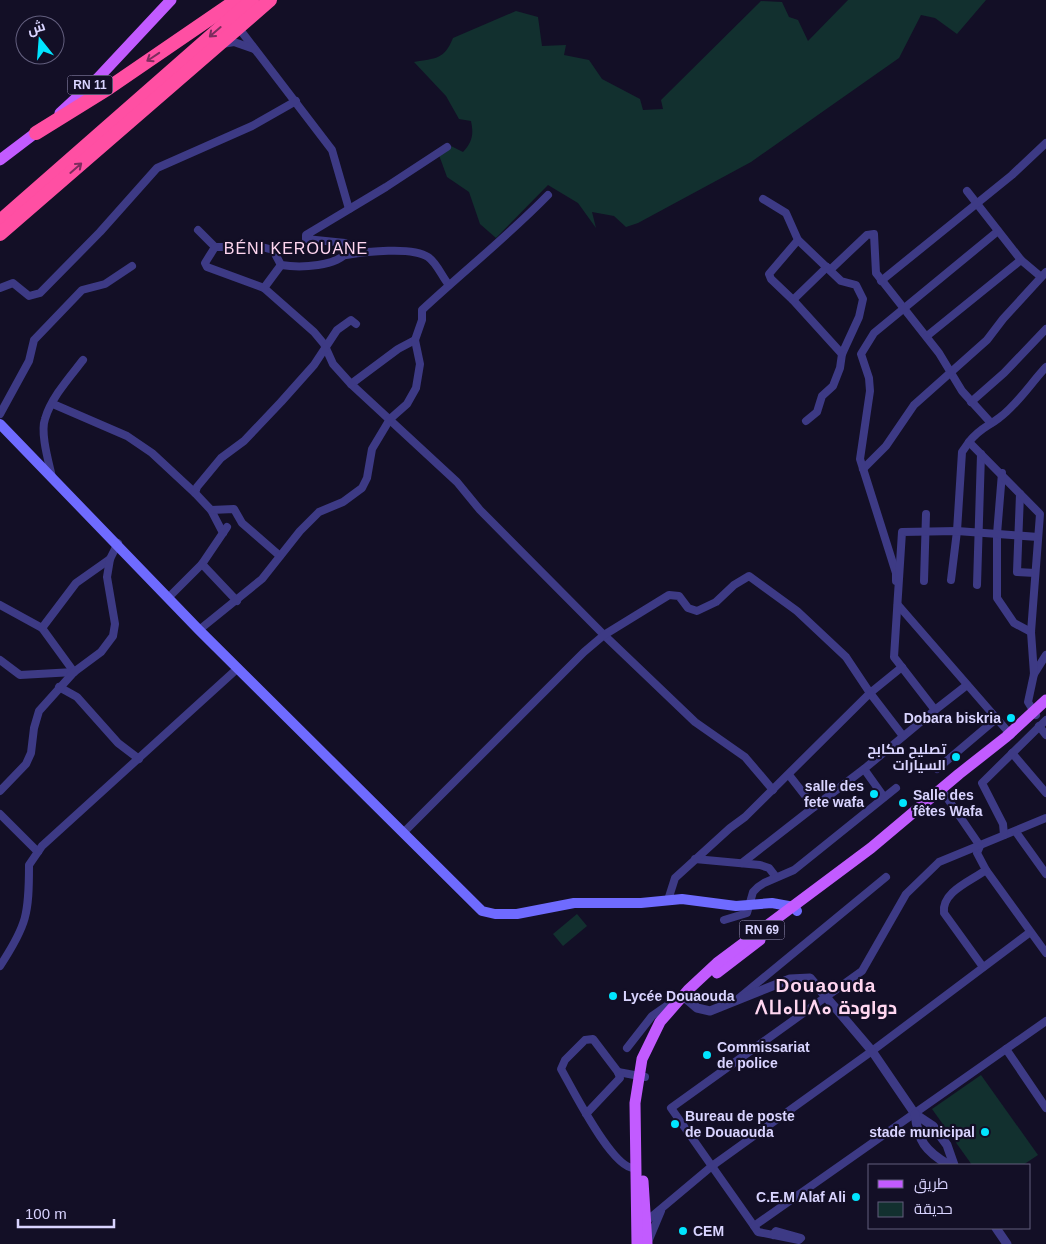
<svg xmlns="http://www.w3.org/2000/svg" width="1046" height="1244" viewBox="0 0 1046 1244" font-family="Arial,Cairo,'Noto Sans Tifinagh',sans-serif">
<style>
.green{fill:#12302f}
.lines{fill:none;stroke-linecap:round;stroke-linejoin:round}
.minor{stroke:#3d3a85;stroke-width:8}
.tertiary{stroke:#3d3a85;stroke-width:9}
.secondary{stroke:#6f6bff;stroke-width:10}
.primary{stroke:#c25bff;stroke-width:11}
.motorway{stroke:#ff4fa3;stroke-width:14}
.oneway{stroke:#7d2c5e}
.poi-dot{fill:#00e5ff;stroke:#130f26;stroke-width:2}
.labels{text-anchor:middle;stroke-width:4.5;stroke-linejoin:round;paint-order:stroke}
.shield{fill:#130f26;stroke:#9e99be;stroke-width:1}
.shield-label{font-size:12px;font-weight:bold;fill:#d9d4ff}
.poi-label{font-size:14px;font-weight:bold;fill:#d9d4ff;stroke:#130f26;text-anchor:end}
.quarter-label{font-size:16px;letter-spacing:1px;fill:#ffd6f0;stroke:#130f26}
.district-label{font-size:19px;font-weight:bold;letter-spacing:1px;fill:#ffd6f0;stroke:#130f26}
</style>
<rect width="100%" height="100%" fill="#130f26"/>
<!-- green -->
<g class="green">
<path d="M848,0H986L957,34L935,18L921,15L899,58L751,162L638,223L626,227L614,216L592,212L596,228L578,203L548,185L496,238L480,224L469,192L447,177L439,155L451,146L463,152C472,142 474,135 471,121L459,119L446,96L414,62C436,58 444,60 453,38L516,11L538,17L542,46L566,45L564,55L589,60L602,79L640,99L643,110L663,109L661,100L761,1L782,2L789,17L798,20L808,41Z"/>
<polygon points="577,914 587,926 563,946 553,934"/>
<polygon points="981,1075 1038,1155 1023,1165 972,1165 932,1109"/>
</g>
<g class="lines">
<!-- minor -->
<g class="minor">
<polyline points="238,27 332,150 349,209"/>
<polyline points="222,44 234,42 254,49"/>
<polyline points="967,191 1021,260 1040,276"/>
<polyline points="763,199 786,213 798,240 841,281 856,285 863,299 859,317 842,354 840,368 833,386 822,396 817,412 806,421"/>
<path d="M198,230L215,247H262L273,250L281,265C300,268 338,267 349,250V246L345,243L306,239V235L386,187L447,147"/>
<polyline points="798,240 769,274 771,279 793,300 842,354"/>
<polyline points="215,247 205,263 207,267 264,288 314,332 324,344 333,364 351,384 457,482 480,510 604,635 695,722 745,757 773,790"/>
<path d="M346,255C365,252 412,246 428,257C437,263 442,277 449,285"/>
<polyline points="830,270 867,235 874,234 876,273 939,353 962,391 991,423"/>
<polyline points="881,281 1012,175 1046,143"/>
<polyline points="0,288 13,283 29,296 40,293 100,232 157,168 252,126 296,101"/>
<polyline points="264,288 281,265"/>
<polyline points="793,300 827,267"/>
<polyline points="927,336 1021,260"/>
<polyline points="351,384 398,349 415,340"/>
<polyline points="971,402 1004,373 1046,329"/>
<polyline points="53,404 127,436 152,453 195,493"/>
<polyline points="0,414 29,361 34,340 82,290 105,284 132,266"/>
<polyline points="863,469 886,446 914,405 987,340 1003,319 1046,272"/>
<polyline points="1002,473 997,534 997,598 1014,623 1031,632"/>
<path d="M52,477C49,463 40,433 45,419C51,398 69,378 83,360"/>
<polyline points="1020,494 1017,572 1035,573"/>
<polyline points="211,510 223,533"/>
<polyline points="280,556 242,523 234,509 211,510 195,493 197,487 221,458 244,441 281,402 314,365 337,330 351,320 356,324"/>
<polyline points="202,564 237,601"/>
<polyline points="951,580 957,531 962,452 969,442"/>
<polyline points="896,581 896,573 860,459 870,391 869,378 861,354 874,333 998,231"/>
<polyline points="924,581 926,514"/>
<polyline points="977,585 981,454"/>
<polyline points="169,597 202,564 227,527"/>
<polyline points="0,605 42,628 74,672"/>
<polyline points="898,605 1011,735"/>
<polyline points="42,628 76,583 110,559"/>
<path d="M199,630L262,579L300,531L319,512L343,502L362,488L367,478L372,449L390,419L407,404L416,388L420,364L415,340L422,320V310C464,271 508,236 548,195"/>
<polyline points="0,660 20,675 74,672"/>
<polyline points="1034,674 1046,655"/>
<polyline points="59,687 77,697 118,743 139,759"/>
<polyline points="935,710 967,685"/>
<path d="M1036,715L1028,702L1034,674L1031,632L1040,514L969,442C980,428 986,428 999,418C1017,405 1031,383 1046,367"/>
<polyline points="1039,726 1046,735"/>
<polyline points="1012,753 1046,793"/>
<polyline points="937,769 996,719"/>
<polyline points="941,789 980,846 977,853 986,870 1046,953"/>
<polyline points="0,791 26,764 31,753 34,728 39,711 74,672 101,652 113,636 115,624 107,577 110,559 118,543"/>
<polyline points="884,797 864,769 935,710 894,657 902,532 957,531 1038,537"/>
<polyline points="814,807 864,769"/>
<polyline points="0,814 38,852"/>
<polyline points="1046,818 939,862 906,894 862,971 671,1108 754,1226 1046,1021"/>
<polyline points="1016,832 1046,874"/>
<polyline points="403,833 584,652 604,635 669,595 679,596 688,608 697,611 716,602 734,585 749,576 797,611 846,657 870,693 902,667"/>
<polyline points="1004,835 1003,824 982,783 1046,720"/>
<polyline points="695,859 760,865 769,868 776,877"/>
<polyline points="742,863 814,807 789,775"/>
<polyline points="668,900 675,878 730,828 745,817 870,693 903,736"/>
<polyline points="724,920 747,913 753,892 758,887 764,883 794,870 896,788"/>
<path d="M0,966C27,925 29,914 29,865L42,846L238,668"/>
<path d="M983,967L944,913C941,892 971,881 986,870"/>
<polyline points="739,998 886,877"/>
<polyline points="627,1048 652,1016 675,1000"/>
<polyline points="1006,1049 1046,1108"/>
<polyline points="618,1072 645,1077"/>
<path d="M586,1114L620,1078L618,1072L593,1039L585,1040L565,1060L561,1069C572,1088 613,1171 635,1168"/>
<polyline points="644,1223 712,1166 872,1051 1029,933"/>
<polyline points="754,1226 758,1232 799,1240 801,1238 776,1231 773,1235"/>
<polyline points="648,1242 661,1211"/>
</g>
<!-- tertiary -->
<g class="tertiary">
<polyline points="683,996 697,1008 710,1011 790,979 810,978 872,1051 915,1114 933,1126 947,1145 954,1165"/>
<path d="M915,1114C918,1141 925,1151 949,1165"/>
<polyline points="996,1228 1007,1244"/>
</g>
<!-- secondary -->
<polyline class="secondary" points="0,424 199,630 482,911 495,914 517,914 574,903 641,903 682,899 736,906 772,903 794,907 797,911"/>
<!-- primary -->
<g class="primary">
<polyline points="60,113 99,77 171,0"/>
<polyline points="0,160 42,128"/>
<polyline points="717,973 760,940"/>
<polyline points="643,1181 647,1244"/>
<polyline points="637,1244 635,1103 642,1059 660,1022 688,990 717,963 871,848 959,774 1006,737 1046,700"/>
</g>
<!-- motorway -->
<g class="motorway">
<polyline points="36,133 107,89 237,0"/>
<polyline points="0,221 252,0"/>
<polyline points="0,234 270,0"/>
</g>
</g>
<!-- one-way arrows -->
<defs><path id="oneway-shaft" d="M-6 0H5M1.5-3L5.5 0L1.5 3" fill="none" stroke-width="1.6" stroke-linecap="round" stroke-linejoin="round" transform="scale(1.25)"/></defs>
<g class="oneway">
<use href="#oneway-shaft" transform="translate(215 32) rotate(139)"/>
<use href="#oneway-shaft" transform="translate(153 57) rotate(146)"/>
<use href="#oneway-shaft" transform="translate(76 168) rotate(-41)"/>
</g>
<!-- markers -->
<g class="poi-dot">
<circle cx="1011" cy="718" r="5"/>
<circle cx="956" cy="757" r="5"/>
<circle cx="874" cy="794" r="5"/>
<circle cx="903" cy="803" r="5"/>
<circle cx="613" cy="996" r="5"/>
<circle cx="707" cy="1055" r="5"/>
<circle cx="675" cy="1124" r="5"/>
<circle cx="985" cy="1132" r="5"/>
<circle cx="856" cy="1197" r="5"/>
<circle cx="683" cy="1231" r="5"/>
</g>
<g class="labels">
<!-- shield labels -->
<g class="shield">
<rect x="67.5" y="75.5" width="45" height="19" rx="4"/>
<rect x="739.5" y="920.5" width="45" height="19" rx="4"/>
</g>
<g class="shield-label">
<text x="90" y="89">RN 11</text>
<text x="762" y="934">RN 69</text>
</g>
<!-- poi labels -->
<g class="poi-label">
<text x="1001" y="723">Dobara biskria</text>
<text x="946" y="754">تصليح مكابح<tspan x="946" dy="16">السيارات</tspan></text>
<text x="864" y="791">salle des<tspan x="864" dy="16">fete wafa</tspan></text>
<text x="913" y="800" text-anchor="start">Salle des<tspan x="913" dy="16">fêtes Wafa</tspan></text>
<text x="623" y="1001" text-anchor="start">Lycée Douaouda</text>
<text x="717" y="1052" text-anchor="start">Commissariat<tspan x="717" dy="16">de police</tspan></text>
<text x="685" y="1121" text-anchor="start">Bureau de poste<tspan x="685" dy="16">de Douaouda</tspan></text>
<text x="975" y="1137">stade municipal</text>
<text x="846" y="1202">C.E.M Alaf Ali</text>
<text x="693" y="1236" text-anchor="start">CEM</text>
</g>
<!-- quarter labels -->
<g class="quarter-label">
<text x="296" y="254">BÉNI KEROUANE</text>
</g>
<!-- district labels -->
<g class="district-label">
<text x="826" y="992">Douaouda<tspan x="826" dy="22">ⴷⵡⴰⵡⴷⴰ دواودة</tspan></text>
</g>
</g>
<!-- legend -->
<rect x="868" y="1164" width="162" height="65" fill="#130f26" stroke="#625e7d"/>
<rect x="878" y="1180" width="25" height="8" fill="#c25bff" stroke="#625e7d"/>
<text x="914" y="1189" font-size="15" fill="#d9d4ff">طريق</text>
<rect x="878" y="1202" width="25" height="15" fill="#12302f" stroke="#625e7d"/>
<text x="914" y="1214" font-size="15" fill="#d9d4ff">حديقة</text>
<!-- north arrow -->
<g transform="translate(40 40) rotate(343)"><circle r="24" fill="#130f26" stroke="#625e7d"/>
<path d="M0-4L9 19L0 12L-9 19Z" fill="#00e5ff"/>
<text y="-8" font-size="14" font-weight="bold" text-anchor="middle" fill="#d9d4ff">ش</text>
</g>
<!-- scale -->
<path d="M18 1219v8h96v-8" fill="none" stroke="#d9d4ff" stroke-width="2.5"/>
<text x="25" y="1219" font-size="15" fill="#d9d4ff" stroke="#130f26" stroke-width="4" paint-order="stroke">100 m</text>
</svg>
